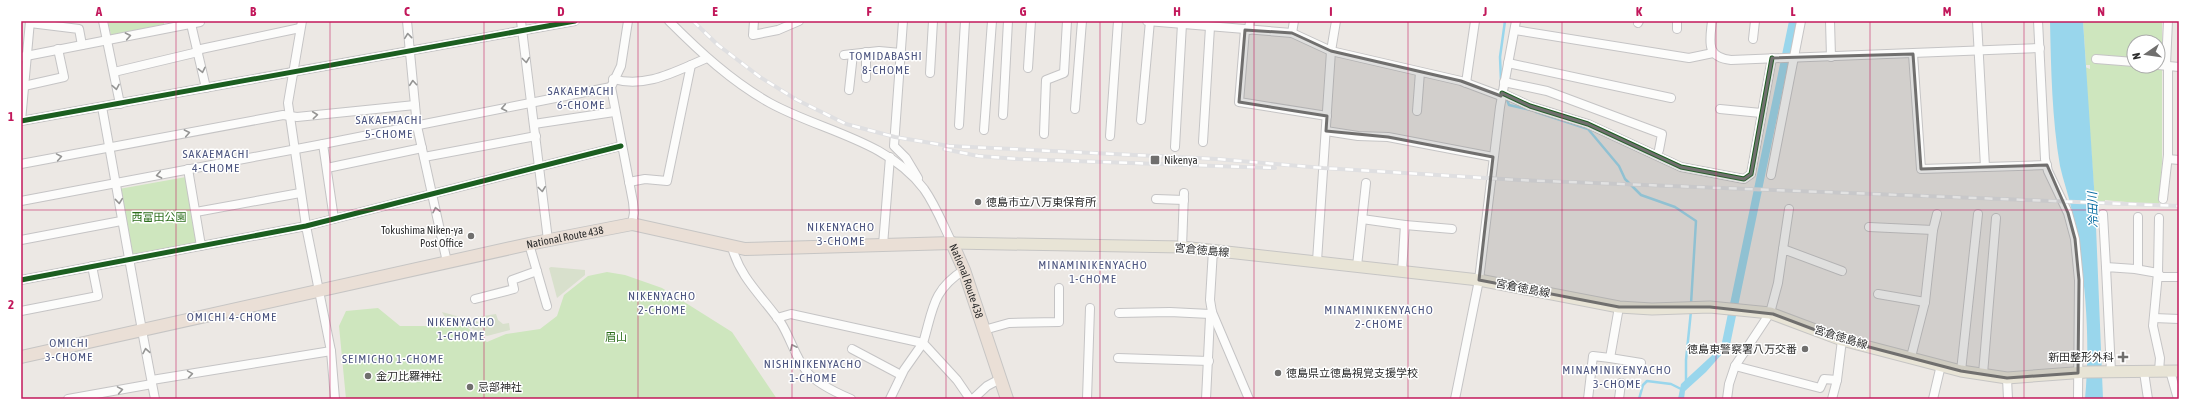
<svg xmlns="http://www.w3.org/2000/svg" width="2200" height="420" viewBox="0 0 2200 420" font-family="'Asap Condensed','Noto Sans JP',sans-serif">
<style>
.green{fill:#cee6be;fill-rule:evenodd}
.cemetery{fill:#d8e0cc}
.water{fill:#99d6ec}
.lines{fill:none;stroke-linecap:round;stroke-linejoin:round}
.stream{stroke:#99d6ec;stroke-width:2.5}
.minor-casing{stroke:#c5c4c5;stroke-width:10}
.major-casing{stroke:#c6c5c4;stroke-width:13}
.highway-casing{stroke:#c6c5c4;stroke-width:14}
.minor{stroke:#fcfcfb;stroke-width:8}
.major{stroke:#e8e4d6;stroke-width:11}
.highway{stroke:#eadfd6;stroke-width:12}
.rail-casing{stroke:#dfdfe1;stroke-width:4}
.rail{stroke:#fff;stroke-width:2.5;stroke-dasharray:8;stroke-linecap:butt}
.cycleway-casing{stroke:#fff;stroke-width:8}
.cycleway{stroke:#1b5e20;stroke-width:5}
.oneway{stroke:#959594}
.marked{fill:#706f6e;fill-opacity:0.2;stroke:#706f6e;stroke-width:3;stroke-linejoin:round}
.grid{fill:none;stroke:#c2185b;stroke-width:1;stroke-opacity:0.55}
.poi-dot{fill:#706f6e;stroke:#fff;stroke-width:1.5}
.labels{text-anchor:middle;stroke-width:3;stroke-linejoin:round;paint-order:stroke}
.poi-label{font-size:11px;fill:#2e2e2e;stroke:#fff;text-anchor:start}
.park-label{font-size:11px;fill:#2c6e1b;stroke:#fff}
.street-label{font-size:11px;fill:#2e2e2e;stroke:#fff}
.neighbourhood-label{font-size:12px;letter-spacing:1px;fill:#4d5680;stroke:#fff}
.water-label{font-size:12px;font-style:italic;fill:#0d6fa3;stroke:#fff}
.neatline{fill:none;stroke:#c2185b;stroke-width:1.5}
.grid-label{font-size:13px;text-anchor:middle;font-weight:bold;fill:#c2185b}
</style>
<rect width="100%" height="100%" fill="#ece8e4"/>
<!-- green -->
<g class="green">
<polygon points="108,21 164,21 164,24 111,35"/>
<path d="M2083,21H2162V162L2159,205L2105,200V203L2095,202L2085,67L2090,69V65H2086ZM2134,42H2158V66H2134Z"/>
<polygon points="186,177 198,244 132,256 119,189"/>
<polygon points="607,272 625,275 662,288 732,332 777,399 346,399 339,326 346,311 378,308 400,326 465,326 487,342 506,334 540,329 557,316 564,295 588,276"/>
</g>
<!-- cemetery -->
<g class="cemetery">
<polygon points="551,267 585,270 585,275 557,298 549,268"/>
<polygon points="442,312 482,323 482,320 476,320 476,317 496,314 498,320 503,324 509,323 510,330 487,336 453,320 447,321"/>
</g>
<!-- water -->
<g class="water">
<polygon points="1789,21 1797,21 1730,345 1706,372 1685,391 1684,399 1678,399 1681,384 1721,347"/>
<path d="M2050,21H2083L2095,202L2103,399H2085C2091,335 2085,269 2071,207C2068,193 2063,180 2060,166C2052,119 2051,69 2050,21Z"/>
</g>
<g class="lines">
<!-- stream -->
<g class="stream">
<polyline points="1501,81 1500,57 1505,21"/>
<polyline points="1506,97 1509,105 1531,110"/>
<polyline points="1536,112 1588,129 1619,166 1625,179 1641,195 1675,207 1696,221 1691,304"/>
<polyline points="1686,381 1686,360 1691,311"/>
<polyline points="1639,399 1643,385 1647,381 1671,384 1683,390"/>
</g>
<defs>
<g id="minor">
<polyline points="103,21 120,104"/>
<polyline points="302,21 288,103 306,226 331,351 335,399"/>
<polyline points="407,21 417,126 447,262"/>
<polyline points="521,21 548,240"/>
<polyline points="628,21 621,66 611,87 633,202 634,213 632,224"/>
<path d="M669,21C700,52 731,81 770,103C821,131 887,140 924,189C936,206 943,225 952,243"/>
<polyline points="754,21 753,35 778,30 799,21"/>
<polyline points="903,21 894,146 906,158 918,178"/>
<polyline points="1147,21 1292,33 1331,51 1461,81 1501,96"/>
<path d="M1712,21C1710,41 1705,57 1731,60L2040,48"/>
<polyline points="1830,21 1831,57"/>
<polyline points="1977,21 1985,167"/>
<polyline points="2038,21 2045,159 2048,171 2068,213 2075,239 2079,280 2078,399"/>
<polyline points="30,23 79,29 82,45"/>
<polyline points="1638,23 1639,21"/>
<polyline points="191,24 206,88"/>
<polyline points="1677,29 1677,21"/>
<polyline points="1245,30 1239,102 1327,116"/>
<polyline points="1249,30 1250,21"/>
<polyline points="1515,30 1689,58 1713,53"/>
<polyline points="1292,33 1294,21"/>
<polyline points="1753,39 1755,21"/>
<polyline points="866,52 866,78"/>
<polyline points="1913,54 1921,169 2047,165"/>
<polyline points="844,55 879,51 901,53"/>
<polyline points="21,57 200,22"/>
<polyline points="2096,59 2134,62"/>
<polyline points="1508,63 1671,98"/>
<polyline points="691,65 707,58"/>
<polyline points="2158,65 2179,67"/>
<polyline points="2166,65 2168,21"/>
<polyline points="1028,68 1031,21"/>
<polyline points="114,72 198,52 201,49 300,28"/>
<polyline points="930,73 933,21"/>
<path d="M613,79C641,87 666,76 691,65L667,181L645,179L629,182"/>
<polyline points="1504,82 1547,91 1662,134 1659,150"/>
<polyline points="1466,83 1475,21"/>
<polyline points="24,86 64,77 58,49"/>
<polyline points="849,90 853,54"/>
<polyline points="1502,93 1530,106 1588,124 1681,167 1744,179 1751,174 1772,58"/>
<path d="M102,107C120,205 136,302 155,399"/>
<polyline points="1075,109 1082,21"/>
<polyline points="1720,109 1761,113"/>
<polyline points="1417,111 1420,72"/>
<polyline points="1003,115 1008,21"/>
<polyline points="1141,120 1150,21"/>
<polyline points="21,121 575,21"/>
<polyline points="21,121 30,21"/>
<polyline points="534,124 614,112"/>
<polyline points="959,125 965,21"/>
<polyline points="984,130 992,21"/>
<polyline points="1326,131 1358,136 1388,137 1493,157"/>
<polyline points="1044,134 1046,80 1064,73 1067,21"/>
<polyline points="1110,136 1118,21"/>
<polyline points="1203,142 1210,27"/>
<polyline points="323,144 334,219"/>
<polyline points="1175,147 1182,24"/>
<polyline points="424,157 536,136"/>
<polyline points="2168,159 2179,160"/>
<polyline points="21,164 283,115 297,117 415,105"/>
<polyline points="327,168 422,148"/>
<polyline points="188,169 201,246"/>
<polyline points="1771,175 1801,21"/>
<polyline points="1156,199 1184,200"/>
<polyline points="2163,199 2168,155 2168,66"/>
<polyline points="21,201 323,144 611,87"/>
<polyline points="196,212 300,193"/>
<polyline points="2103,214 2106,267"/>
<polyline points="2138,217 2138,269"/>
<polyline points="1362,219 1405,225 1402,271"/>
<polyline points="1405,225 1452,229"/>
<polyline points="1869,227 1933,230"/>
<polyline points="21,240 121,221"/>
<polyline points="529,244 547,306"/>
<polyline points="883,245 890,157"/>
<path d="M732,247C740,278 763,297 781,323C791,339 795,357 807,372C817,384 837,393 851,399"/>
<polyline points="1182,247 1184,193"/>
<polyline points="1783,249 1789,209"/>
<polyline points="1213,250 1210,300 1212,312 1249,399"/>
<polyline points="1317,261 1331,51 1336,21"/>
<polyline points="1357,266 1366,183"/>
<path d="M964,270C932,290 933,310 923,343L957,380L970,399"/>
<polyline points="2158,273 2153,326 2160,358 2159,371"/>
<polyline points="2158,273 2161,277 2179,277"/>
<polyline points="21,280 306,226 621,146"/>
<polyline points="1878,294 1925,302"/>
<polyline points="475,299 514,289 512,280 537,271"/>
<polyline points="21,311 98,296 92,266"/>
<polyline points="1119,313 1170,312 1210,314"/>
<polyline points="777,318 791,314 923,343 904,370 890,399"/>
<polyline points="2154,318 2179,319"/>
<polyline points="984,330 1009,323 1059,322 1059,288"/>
<polyline points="852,349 901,375"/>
<polyline points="1911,357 1925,302 1933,230 1937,214"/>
<polyline points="1118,358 1209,361"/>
<polyline points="1610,358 1641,363"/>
<polyline points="1735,366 1820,388 1824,379 1837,380"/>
<polyline points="1961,371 1978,214"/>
<polyline points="2170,371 2178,399"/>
<polyline points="2111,372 2106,267 2135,269 2158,273 2159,218"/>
<polyline points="2144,372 2148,399"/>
<polyline points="1983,374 1996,218"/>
<polyline points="2007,378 2008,399"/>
<polyline points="152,380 331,351"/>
<polyline points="68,399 152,384"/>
<polyline points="973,399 987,386 1000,379"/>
<polyline points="1087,399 1090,308"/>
<polyline points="1206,399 1210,317 1212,312"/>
<polyline points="1455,399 1479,280 1500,107 1516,21"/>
<polyline points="1588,399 1593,356 1610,358 1619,307"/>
<polyline points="1619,399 1621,383"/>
<polyline points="1727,399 1729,384 1735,366 1770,313 1778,283 1783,249 1842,271"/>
<polyline points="1832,399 1837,380 1842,340"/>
<polyline points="1933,399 1941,365"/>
</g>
<polyline id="major" points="952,243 1182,247 1479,280 1619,307 1652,309 1710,307 1770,313 1842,340 1961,371 2007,378 2086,372 2179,371"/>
<g id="highway">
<path id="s1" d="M21,357L529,244L632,224L745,249L952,243L964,270L1007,399"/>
</g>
</defs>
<!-- minor casing -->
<use href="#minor" class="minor-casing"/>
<!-- major casing -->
<use href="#major" class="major-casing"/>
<!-- highway casing -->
<use href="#highway" class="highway-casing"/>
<!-- minor -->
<use href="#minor" class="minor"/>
<!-- major -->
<use href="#major" class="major"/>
<!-- highway -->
<use href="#highway" class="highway"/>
<defs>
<g id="rail">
<polyline points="693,21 718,45 760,77 797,100 846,124 895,137 949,146 1217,159 1323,168 1519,180 2179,206"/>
<polyline points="944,149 978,156 1018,159 1275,168"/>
</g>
</defs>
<!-- rail casing -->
<use href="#rail" class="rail-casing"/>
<!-- rail -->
<use href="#rail" class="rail"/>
<defs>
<g id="cycleway">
<polyline points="1502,93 1530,106 1588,124 1681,167 1744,179 1751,174 1772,58"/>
<polyline points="21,121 575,21"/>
<polyline points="21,280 306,226 621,146"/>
</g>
</defs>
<!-- cycleway casing -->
<use href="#cycleway" class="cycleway-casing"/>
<!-- cycleway -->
<use href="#cycleway" class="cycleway"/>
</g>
<!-- one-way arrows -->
<defs><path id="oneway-chevron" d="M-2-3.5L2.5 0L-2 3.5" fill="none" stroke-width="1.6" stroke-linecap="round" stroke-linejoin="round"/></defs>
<g class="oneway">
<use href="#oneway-chevron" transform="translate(128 36) rotate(-11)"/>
<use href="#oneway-chevron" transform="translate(408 36) rotate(-96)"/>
<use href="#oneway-chevron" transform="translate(526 60) rotate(83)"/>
<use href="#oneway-chevron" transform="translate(202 70) rotate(78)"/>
<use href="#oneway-chevron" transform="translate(413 83) rotate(-95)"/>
<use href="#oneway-chevron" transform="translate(116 87) rotate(80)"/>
<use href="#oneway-chevron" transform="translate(504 108) rotate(169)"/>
<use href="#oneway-chevron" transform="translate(315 115) rotate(-6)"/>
<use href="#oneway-chevron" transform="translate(187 133) rotate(-11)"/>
<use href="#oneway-chevron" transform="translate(59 157) rotate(-10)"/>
<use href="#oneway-chevron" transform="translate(159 175) rotate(169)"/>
<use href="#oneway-chevron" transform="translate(542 189) rotate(83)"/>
<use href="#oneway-chevron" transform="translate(119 201) rotate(84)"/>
<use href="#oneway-chevron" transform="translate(436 210) rotate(-102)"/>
<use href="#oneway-chevron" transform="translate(793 347) rotate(-116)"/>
<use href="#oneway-chevron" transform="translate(146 351) rotate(-100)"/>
<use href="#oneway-chevron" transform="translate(190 374) rotate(-9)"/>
<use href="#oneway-chevron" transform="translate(120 390) rotate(-10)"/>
</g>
<!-- marked area -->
<path class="marked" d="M1245,30L1292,33L1331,51L1461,81L1501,96L1502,93L1530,106L1588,124L1681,167L1744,179L1751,174L1772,58L1913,54L1921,169L2047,165L2068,213L2075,239L2079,280L2078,373L2007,378L1961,371L1842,340L1773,314L1710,307H1619L1479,280L1493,157L1388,137L1326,131L1327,116L1239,102Z"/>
<!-- grid -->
<path class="grid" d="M176,21V399M330,21V399M484,21V399M638,21V399M792,21V399M946,21V399M1100,21V399M1254,21V399M1408,21V399M1562,21V399M1716,21V399M1870,21V399M2024,21V399M21,210H2179"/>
<!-- markers -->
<g class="poi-dot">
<rect x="1150" y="155" width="10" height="10" rx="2"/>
<circle cx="978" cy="202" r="4"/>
<circle cx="471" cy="236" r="4"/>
<circle cx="1805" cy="349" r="4"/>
<path d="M2121 351h4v4h4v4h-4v4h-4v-4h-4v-4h4z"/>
<circle cx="1278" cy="373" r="4"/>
<circle cx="368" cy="376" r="4"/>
<circle cx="470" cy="387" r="4"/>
</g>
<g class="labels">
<!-- poi labels -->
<g class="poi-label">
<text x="1164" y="164">Nikenya</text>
<text x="986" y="206">徳島市立八万東保育所</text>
<text x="463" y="234" text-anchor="end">Tokushima Niken-ya<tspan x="463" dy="13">Post Office</tspan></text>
<text x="1797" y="353" text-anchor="end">徳島東警察署八万交番</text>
<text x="2114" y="361" text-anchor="end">新田整形外科</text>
<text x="1286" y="377">徳島県立徳島視覚支援学校</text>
<text x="376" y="380">金刀比羅神社</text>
<text x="478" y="391">忌部神社</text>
</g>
<!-- park labels -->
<g class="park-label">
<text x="159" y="221">西富田公園</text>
<text x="616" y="341">眉山</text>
</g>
<!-- street labels -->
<g class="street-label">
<text dy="4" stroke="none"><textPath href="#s1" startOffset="557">National Route 438</textPath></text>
<text transform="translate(1202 250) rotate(5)" y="4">宮倉徳島線</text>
<text dy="4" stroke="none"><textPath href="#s1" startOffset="989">National Route 438</textPath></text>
<text transform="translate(1523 288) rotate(11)" y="4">宮倉徳島線</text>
<text transform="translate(1841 337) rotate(17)" y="4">宮倉徳島線</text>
</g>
<!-- neighbourhood labels -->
<g class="neighbourhood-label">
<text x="886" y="60">TOMIDABASHI<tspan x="886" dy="14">8-CHOME</tspan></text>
<text x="581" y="95">SAKAEMACHI<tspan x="581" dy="14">6-CHOME</tspan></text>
<text x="389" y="124">SAKAEMACHI<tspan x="389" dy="14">5-CHOME</tspan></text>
<text x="216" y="158">SAKAEMACHI<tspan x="216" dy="14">4-CHOME</tspan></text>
<text x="841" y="231">NIKENYACHO<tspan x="841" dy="14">3-CHOME</tspan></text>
<text x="1093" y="269">MINAMINIKENYACHO<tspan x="1093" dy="14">1-CHOME</tspan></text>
<text x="662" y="300">NIKENYACHO<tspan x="662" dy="14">2-CHOME</tspan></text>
<text x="1379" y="314">MINAMINIKENYACHO<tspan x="1379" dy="14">2-CHOME</tspan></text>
<text x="232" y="321">OMICHI 4-CHOME</text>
<text x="461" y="326">NIKENYACHO<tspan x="461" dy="14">1-CHOME</tspan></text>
<text x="69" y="347">OMICHI<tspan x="69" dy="14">3-CHOME</tspan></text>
<text x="393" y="363">SEIMICHO 1-CHOME</text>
<text x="813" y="368">NISHINIKENYACHO<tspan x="813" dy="14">1-CHOME</tspan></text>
<text x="1617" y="374">MINAMINIKENYACHO<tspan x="1617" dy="14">3-CHOME</tspan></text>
</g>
<!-- water labels -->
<g class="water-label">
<text transform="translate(2093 210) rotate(-92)" y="4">冷田川</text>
</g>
</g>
<!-- border -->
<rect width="2200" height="420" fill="none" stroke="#ffffff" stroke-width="44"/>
<!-- north arrow -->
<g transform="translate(2146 54) rotate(257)"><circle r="19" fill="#ffffff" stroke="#ababab"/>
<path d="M0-3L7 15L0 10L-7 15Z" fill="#706f6e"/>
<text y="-6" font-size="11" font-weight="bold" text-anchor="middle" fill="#2e2e2e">N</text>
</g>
<rect x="22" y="22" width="2156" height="376" class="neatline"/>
<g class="grid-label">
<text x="99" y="16">A</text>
<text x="253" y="16">B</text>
<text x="407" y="16">C</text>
<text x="561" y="16">D</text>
<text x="715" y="16">E</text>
<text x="869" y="16">F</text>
<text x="1023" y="16">G</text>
<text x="1177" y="16">H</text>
<text x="1331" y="16">I</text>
<text x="1485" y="16">J</text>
<text x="1639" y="16">K</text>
<text x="1793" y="16">L</text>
<text x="1947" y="16">M</text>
<text x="2101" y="16">N</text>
<text x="11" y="121">1</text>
<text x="11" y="309">2</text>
</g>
</svg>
